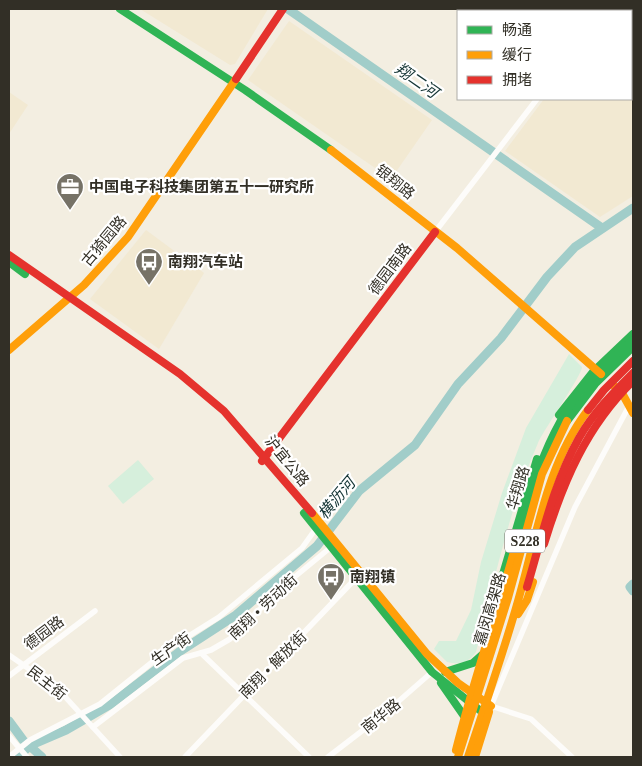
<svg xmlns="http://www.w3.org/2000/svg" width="642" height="766" viewBox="0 0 642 766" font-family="'Times New Roman','Noto Sans SC',serif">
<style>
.built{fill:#f2e9d2}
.green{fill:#d6efdc}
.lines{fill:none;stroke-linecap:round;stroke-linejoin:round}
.river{stroke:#a1cdc9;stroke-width:9}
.street{stroke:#fdfcfa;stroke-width:5.5}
.fast{stroke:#30b455;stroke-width:8}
.slow{stroke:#ff9f0a;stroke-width:8}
.jam{stroke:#e5322d;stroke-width:8}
.labels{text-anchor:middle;stroke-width:4.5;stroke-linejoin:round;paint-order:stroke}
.shield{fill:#fff;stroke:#706d67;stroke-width:1}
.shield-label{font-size:14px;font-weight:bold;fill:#322f26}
.street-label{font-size:15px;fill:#322f26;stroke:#fff}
.poi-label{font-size:15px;font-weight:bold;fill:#322f26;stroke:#fff;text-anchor:start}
.water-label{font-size:16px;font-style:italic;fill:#133434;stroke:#fff}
</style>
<rect width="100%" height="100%" fill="#f3eee1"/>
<!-- built -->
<g class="built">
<polygon points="140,9 268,9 235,64 230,65"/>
<polygon points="289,21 432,120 391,179 248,80"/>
<polygon points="631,60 633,62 633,196 600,217 505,151 544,99 631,99"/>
<polygon points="9,92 28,105 9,134"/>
<polygon points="146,230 204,273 159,349 90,299"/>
</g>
<!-- green -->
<g class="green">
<path d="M569,354L582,367C582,375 545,428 538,443C509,509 494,582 476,652C468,663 460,665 447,662L434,649L439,641H456L471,610L481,562L502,493L526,428Z"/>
<polygon points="138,460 154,479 123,504 108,486"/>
</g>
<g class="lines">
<!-- river -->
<g class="river">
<polyline points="288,9 602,228"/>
<polyline points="633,584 630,587 633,591"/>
<polyline points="9,721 23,740 42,757"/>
<polyline points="17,757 31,745 66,730 111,704 179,652 236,615 317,546 359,491 415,445 458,384 501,338 547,277 575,247 633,208"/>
</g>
<!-- street -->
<g class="street">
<polyline points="547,9 550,11"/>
<polyline points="573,9 576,11"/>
<polyline points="581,11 583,9"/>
<polyline points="603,11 605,9"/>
<polyline points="435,232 537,99"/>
<polyline points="201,653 309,757"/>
<polyline points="9,655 58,689 120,757"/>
<polyline points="9,676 95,611"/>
<polyline points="93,727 183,658 211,650 230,639 280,589 331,547"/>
<polyline points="9,736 27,757"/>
<polyline points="9,757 30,740 100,704 171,647 219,617 302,548 317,527"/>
<polyline points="185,757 358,576"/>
<polyline points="328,757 384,714 432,672"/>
<polyline points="572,757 531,719 491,706 575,507 629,406"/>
</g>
<!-- fast -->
<g class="fast">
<polyline points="120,9 245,90 331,150"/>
<polyline points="9,262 25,274"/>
<polyline points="559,415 593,372 633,334"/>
<polyline points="567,421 595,384 633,347"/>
<polyline points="304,513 432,672 487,716"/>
<path d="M515,548C532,486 548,425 593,376C605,363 620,352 633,340"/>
<polyline points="497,606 496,598 537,459"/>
<polyline points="445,672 473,663 482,655"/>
<polyline points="441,683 464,716"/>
</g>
<!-- slow -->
<g class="slow">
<polyline points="331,150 457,248 601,374"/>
<polyline points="9,350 84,285 128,237 236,79"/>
<polyline points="613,385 622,393 633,413"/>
<polyline points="312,513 427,654 458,683 491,706"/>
<polyline points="518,614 527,600 533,582"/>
<path d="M456,750C473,682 496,616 515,548"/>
<polyline points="458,757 508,598 542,474 567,421"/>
<path d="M468,757C485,705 503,654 518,601C537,536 546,465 588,410"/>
<polyline points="475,757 489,712"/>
</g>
<!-- jam -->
<g class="jam">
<polyline points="236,79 283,9"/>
<polyline points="9,255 180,374 224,411 312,513"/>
<polyline points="588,410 604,390 633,361"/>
<polyline points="262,461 435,232"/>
<path d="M544,544C563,482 586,427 633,381"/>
<path d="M527,587C542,537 553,484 579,438C593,413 613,393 633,373"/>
</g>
</g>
<!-- icons -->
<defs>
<symbol id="office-pin" viewBox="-11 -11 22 30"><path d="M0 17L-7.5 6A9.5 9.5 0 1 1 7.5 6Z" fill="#767267" stroke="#fff"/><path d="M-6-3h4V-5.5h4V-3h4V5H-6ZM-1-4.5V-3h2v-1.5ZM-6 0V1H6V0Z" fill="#fff"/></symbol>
<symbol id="bus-pin" viewBox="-11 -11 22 30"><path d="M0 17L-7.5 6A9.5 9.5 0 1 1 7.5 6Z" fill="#767267" stroke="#fff"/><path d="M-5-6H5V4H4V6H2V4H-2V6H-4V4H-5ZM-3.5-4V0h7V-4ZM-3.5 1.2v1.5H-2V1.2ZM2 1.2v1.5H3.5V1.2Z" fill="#fff"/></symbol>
</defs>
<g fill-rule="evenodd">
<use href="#office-pin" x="54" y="171" width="32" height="43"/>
<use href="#bus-pin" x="133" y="246" width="32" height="43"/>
<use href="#bus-pin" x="315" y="561" width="32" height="43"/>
</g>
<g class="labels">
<!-- shield labels -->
<rect class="shield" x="505" y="529.5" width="40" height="23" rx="4"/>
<g class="shield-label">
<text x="525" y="546">S228</text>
</g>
<!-- street labels -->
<g class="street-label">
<text transform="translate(395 182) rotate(39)" y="5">银翔路</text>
<text transform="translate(104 241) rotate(-50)" y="5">古猗园路</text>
<text transform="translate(390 269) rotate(-53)" y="5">德园南路</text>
<text transform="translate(287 461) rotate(51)" y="5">沪宜公路</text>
<text transform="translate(518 488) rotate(-73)" y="5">华翔路</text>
<text transform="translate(263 607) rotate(-43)" y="5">南翔 • 劳动街</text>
<text transform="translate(490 609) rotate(-73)" y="5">嘉闵高架路</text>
<text transform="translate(44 633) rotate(-37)" y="5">德园路</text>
<text transform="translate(171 649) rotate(-35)" y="5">生产街</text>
<text transform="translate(273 665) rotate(-45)" y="5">南翔 • 解放街</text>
<text transform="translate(47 683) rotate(38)" y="5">民主街</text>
<text transform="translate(381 716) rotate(-39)" y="5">南华路</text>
</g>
<!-- poi labels -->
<g class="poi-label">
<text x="89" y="192">中国电子科技集团第五十一研究所</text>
<text x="168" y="267">南翔汽车站</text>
<text x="350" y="582">南翔镇</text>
</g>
<!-- water labels -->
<g class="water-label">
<text transform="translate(417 80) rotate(35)" y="6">翔二河</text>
<text transform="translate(336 498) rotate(-50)" y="6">横沥河</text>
</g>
</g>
<!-- border -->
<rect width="642" height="766" fill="none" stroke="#322f26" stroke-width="20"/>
<!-- legend -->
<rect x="457" y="10" width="175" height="90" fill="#ffffff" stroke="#adaca8"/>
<rect x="467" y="26" width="25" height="8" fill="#30b455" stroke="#adaca8"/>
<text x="502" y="35" font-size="15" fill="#322f26">畅通</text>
<rect x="467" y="51" width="25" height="8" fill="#ff9f0a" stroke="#adaca8"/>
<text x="502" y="60" font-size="15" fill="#322f26">缓行</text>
<rect x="467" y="76" width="25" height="8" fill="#e5322d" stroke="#adaca8"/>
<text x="502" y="85" font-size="15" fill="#322f26">拥堵</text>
</svg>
